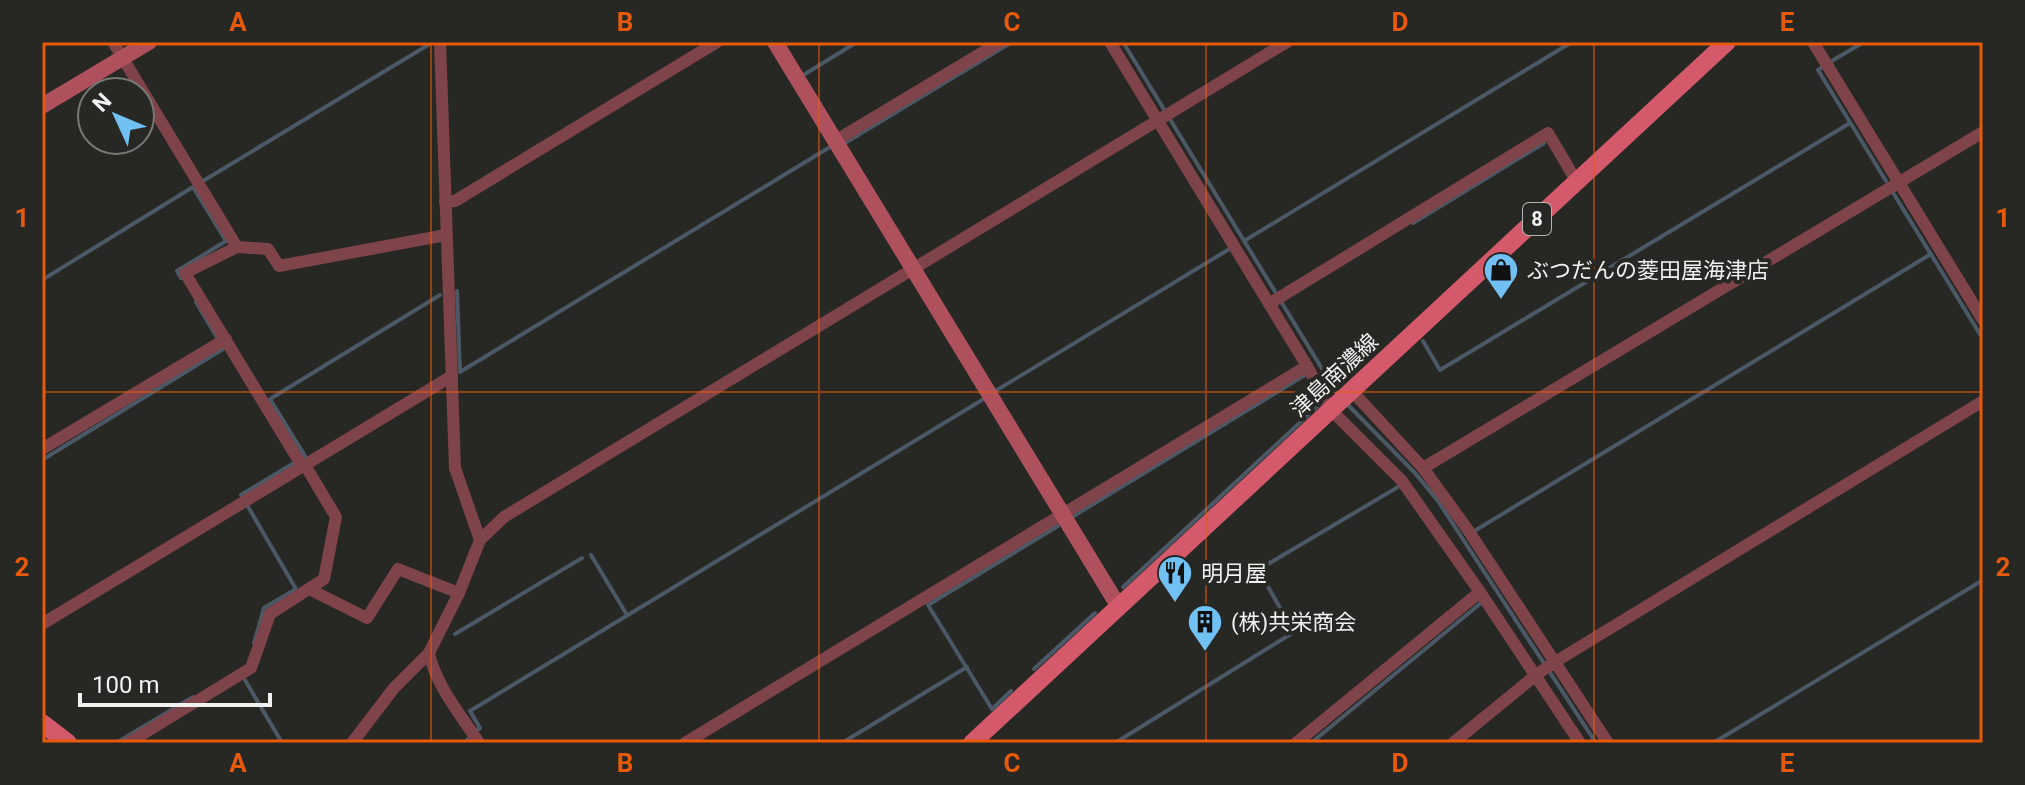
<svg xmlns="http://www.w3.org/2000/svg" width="2025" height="785" viewBox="0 0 2025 785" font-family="Roboto,'Noto Sans JP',sans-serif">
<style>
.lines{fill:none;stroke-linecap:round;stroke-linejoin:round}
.stream{stroke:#4b5866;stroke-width:4}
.street{stroke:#7f434a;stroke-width:12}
.secondary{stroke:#af505d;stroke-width:16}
.primary{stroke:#d45a6b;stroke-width:18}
.grid{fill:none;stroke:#e8590c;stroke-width:2;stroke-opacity:0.55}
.labels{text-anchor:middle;stroke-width:8;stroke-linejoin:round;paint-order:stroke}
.shield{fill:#272724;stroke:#b4b4b2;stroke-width:2}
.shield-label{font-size:20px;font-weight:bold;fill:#f1f1ef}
.poi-label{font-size:22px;fill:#f1f1ef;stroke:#272724;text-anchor:start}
.street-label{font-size:22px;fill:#f1f1ef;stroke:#272724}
.neatline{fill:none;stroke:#e8590c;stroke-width:3}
.grid-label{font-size:26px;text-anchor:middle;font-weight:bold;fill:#e8590c}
</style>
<rect width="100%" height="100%" fill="#272724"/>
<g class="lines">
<!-- stream -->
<g class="stream">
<polyline points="1123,42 1338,395"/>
<polyline points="1830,62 1864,42"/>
<polyline points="1821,68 1818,70 1886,181"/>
<polyline points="805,74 857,42"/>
<polyline points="845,143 1012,42"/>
<polyline points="203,181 433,42"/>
<polyline points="1892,191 1983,339"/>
<polyline points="1413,223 1544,143"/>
<polyline points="1244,241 1572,42"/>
<polyline points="42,280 193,187 226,241 177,271 181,278"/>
<polyline points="457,291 460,372 830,147"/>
<polyline points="196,302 218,339"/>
<polyline points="1423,341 1440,370 1850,123"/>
<polyline points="997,390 1231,248"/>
<polyline points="1347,404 1415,473 1438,501 1596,743"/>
<polyline points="303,457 305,456 270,399 440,295"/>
<polyline points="42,460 223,349"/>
<polyline points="241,495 294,463"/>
<polyline points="247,505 296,589 264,608 254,643"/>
<polyline points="1072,517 1305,375"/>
<polyline points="1476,530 1931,254"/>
<polyline points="591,555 627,615"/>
<polyline points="1123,587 1321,403"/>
<polyline points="455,634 582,558"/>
<polyline points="1034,669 1095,613"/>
<polyline points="245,680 281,741 277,743"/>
<polyline points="1011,691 992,709 928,605 1058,526"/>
<polyline points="477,730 480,728 470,711 982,400"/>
<polyline points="42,738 48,743"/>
<polyline points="116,743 193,697"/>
<polyline points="465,743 468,739"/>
<polyline points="842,743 967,667"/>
<polyline points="1115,743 1294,632 1260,573 1263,567 1398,487"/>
<polyline points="1311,743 1481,603"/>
<polyline points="1713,743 1983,580"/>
</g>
<!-- street -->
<g class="street">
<polyline points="113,42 237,247 185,273 302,466"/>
<polyline points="440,42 455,468 480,540"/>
<polyline points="1110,42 1307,366 1331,410 1402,481 1480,592 1580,743"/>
<polyline points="1813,42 1983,320"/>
<polyline points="835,141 1000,42"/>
<polyline points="445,202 455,201 717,42"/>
<polyline points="237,247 268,249 279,266 446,235"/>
<polyline points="1269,304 1548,133 1577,182"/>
<polyline points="1352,391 1423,468 1468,530 1608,743"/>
<polyline points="42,449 226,339"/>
<polyline points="1423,468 1983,132"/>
<polyline points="309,589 367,618 398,569 459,593"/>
<polyline points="42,624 452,376"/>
<path d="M429,653C436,686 461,715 479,743"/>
<polyline points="128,743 251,668 270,614 324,579 336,517 305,465"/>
<polyline points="352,743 394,688 429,653 459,593 480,540 504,517 1287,42"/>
<polyline points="685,743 1307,366"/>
<polyline points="1296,743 1480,592"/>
<polyline points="1453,743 1536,675 1555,662 1983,401"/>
</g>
<!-- secondary -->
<g class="secondary">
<polyline points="775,42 1119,607"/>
<polyline points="42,106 149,42"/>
</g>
<!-- primary -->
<g class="primary">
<polyline points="42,723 68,743"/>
<polyline points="972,743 1727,42"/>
</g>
</g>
<!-- grid -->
<path class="grid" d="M431,42V743M819,42V743M1206,42V743M1594,42V743M42,392H1983"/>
<!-- icons -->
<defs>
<symbol id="shop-pin" viewBox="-11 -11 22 30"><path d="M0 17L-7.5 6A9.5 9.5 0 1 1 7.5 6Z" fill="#72c1f5" stroke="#272724"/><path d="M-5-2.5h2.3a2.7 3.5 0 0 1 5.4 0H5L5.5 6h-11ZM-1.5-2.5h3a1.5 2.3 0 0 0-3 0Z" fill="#111"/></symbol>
<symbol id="restaurant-pin" viewBox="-11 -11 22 30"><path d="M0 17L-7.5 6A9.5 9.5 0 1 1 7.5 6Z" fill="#72c1f5" stroke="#272724"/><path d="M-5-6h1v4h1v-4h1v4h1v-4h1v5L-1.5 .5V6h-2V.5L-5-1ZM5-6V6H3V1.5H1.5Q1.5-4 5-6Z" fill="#111"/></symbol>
<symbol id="building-pin" viewBox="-11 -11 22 30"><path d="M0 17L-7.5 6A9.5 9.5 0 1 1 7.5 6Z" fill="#72c1f5" stroke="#272724"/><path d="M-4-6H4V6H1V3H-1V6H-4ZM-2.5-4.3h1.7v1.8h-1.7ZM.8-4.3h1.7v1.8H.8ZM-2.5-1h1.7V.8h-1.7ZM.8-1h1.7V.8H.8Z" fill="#111"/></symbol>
</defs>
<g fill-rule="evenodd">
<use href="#shop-pin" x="1481" y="250" width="40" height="54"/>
<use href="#restaurant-pin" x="1155" y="553" width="40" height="54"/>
<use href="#building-pin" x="1185" y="602" width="40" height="54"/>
</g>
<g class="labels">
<!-- shield labels -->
<rect class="shield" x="1523" y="203" width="28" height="32" rx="6"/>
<g class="shield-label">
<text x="1537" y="226">8</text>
</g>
<!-- poi labels -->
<g class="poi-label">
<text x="1527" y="278">ぶつだんの菱田屋海津店</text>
<text x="1201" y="581">明月屋</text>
<text x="1231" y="630">(株)共栄商会</text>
</g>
<!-- street labels -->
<g class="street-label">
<text transform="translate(1334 375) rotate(-43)" y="8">津島南濃線</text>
</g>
</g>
<!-- border -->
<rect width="2025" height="785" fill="none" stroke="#272724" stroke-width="88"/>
<!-- north arrow -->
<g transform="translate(116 116) rotate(314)"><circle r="38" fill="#272724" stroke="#787875" stroke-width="2"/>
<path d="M0-6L14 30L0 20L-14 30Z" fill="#72c1f5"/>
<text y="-12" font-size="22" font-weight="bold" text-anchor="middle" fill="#f1f1ef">N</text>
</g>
<!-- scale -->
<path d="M80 693v12h190v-12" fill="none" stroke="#f1f1ef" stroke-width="4"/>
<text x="92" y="693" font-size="24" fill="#f1f1ef" stroke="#272724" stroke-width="6" paint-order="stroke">100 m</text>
<rect x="44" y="44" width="1937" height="697" class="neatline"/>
<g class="grid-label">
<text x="238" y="31">A</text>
<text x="625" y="31">B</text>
<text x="1012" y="31">C</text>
<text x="1400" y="31">D</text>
<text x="1787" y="31">E</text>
<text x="22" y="227">1</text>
<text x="2003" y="227">1</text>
<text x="22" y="576">2</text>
<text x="2003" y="576">2</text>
<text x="238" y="772">A</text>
<text x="625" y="772">B</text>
<text x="1012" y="772">C</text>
<text x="1400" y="772">D</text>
<text x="1787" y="772">E</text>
</g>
</svg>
